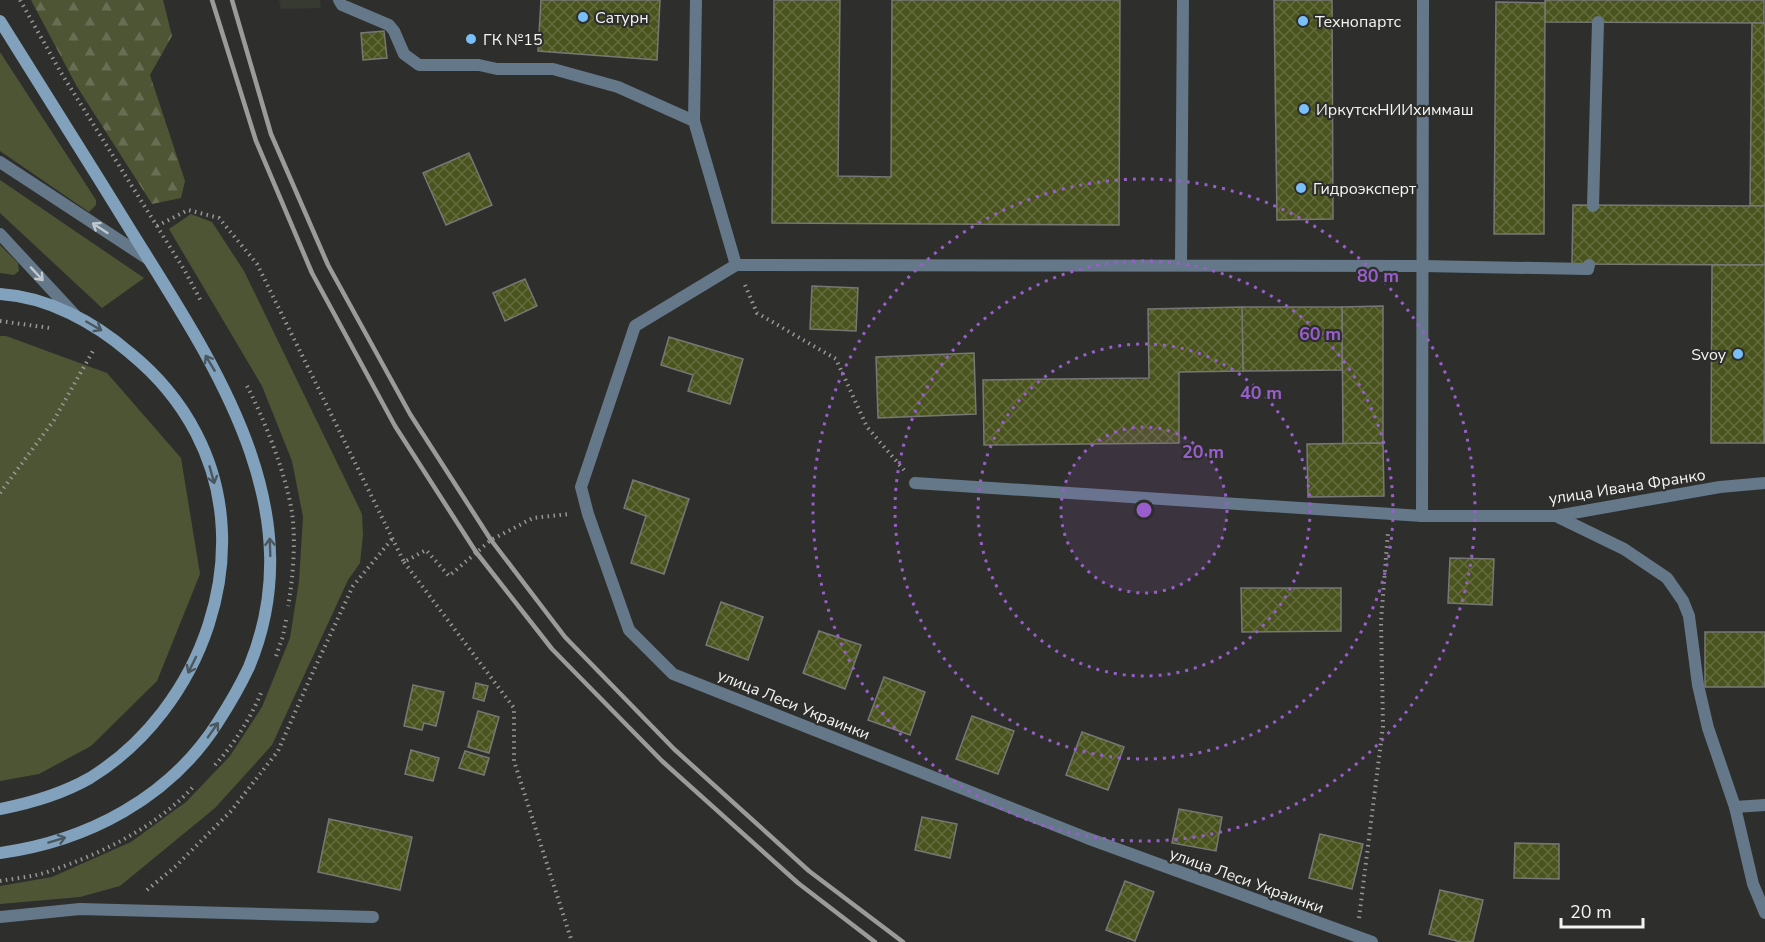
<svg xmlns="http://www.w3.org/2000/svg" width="1765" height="942" viewBox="0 0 1765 942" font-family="'Nunito Sans',sans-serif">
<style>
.built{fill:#373a31}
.green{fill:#4e5535}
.forest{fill:url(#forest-firs)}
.building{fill:url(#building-cross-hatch);stroke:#777875;stroke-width:1.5}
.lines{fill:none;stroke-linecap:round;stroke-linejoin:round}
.path{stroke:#989896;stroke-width:4;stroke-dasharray:1.5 4.5;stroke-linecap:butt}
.service{stroke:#647889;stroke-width:12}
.minor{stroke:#647889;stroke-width:12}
.secondary{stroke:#82a1bc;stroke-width:12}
.rail{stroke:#9b9b99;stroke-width:4.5}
.oneway{stroke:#c2c9ce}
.oneway2{stroke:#4b575e}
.ring{fill:none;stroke:#995ecc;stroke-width:3;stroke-dasharray:3 6}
.poi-dot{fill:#7abff8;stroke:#2e2f2c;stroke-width:2}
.labels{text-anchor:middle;stroke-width:4.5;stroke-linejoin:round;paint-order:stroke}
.poi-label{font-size:16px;fill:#f4f4f3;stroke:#2e2f2c;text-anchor:start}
.street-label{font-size:16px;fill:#f4f4f3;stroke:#2e2f2c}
.centre{fill:#995ecc;stroke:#2e2f2c;stroke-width:3}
.ring-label{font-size:18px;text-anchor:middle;font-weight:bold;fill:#995ecc;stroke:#2e2f2c;stroke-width:4.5;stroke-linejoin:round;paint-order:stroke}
</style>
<defs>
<pattern id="forest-firs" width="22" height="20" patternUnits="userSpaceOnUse" patternTransform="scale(1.5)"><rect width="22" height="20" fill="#4e5535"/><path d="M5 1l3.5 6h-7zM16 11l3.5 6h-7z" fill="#686e53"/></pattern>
<pattern id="building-cross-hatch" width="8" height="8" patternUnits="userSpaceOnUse" patternTransform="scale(1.5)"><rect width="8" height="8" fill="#49531d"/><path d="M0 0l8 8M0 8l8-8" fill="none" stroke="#646c3e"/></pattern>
</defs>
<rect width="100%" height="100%" fill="#2e2f2c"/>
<!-- built -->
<polygon class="built" points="279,0 320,0 321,8 281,9"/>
<!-- green -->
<g class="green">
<polygon points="0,52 96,200 96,205 89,212 0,151"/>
<polygon points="0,180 144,278 102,308 0,213"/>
<polygon points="191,214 212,222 244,271 362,514 363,535 360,563 348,580 272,745 215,808 120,886 80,897 0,904 0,886 52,877 131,842 186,802 230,756 262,707 290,638 299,581 303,517 292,461 262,386 169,229"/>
<polygon points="0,245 18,263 19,271 14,275 0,273"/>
<polygon points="0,336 6,336 107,373 181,458 200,574 157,681 91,746 39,774 0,781"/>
</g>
<!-- forest -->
<polygon class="forest" points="31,0 163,0 172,36 150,75 185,181 181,198 152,204 76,85"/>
<!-- building -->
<g class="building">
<polygon points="541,0 660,0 657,60 538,51"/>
<polygon points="774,0 840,0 838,176 891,177 892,0 1120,0 1119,225 772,223"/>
<polygon points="1274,0 1332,0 1333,219 1277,220"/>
<polygon points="1545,0 1764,0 1764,23 1545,22"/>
<polygon points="1496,2 1545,3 1544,234 1494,234"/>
<polygon points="1752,23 1765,23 1765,206 1750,206"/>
<polygon points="384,31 387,58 363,60 361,33"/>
<polygon points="469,153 492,205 446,225 423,173"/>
<polygon points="1573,205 1765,206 1765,265 1572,264"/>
<polygon points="1765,258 1765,443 1764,443"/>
<polygon points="1712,265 1765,265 1764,443 1711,443"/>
<polygon points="525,279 537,306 505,321 493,293"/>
<polygon points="812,286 858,288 856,331 810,329"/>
<polygon points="1383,306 1383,443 1343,444 1342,307"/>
<polygon points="1242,307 1342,307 1342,370 1243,371"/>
<polygon points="1242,307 1243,371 1179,372 1179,443 984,445 983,380 1149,378 1148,309"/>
<polygon points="669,337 743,359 730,404 688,391 693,375 661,365"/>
<polygon points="974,353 976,414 878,418 876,357"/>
<polygon points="1383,443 1384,496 1308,497 1307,444"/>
<polygon points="633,480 689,499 664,574 631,563 646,516 624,508"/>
<polygon points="1450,558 1494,559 1492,605 1448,603"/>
<polygon points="1241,588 1341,588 1341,631 1242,632"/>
<polygon points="721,602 763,617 748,660 706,645"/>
<polygon points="819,631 861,645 845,689 803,673"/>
<rect x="1705" y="632" width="60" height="55"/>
<polygon points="884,677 925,692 910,735 868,720"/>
<polygon points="476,683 488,686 484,701 473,698"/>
<polygon points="413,685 444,692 436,726 424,723 422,730 404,726"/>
<polygon points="478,711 499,717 489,753 468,747"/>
<polygon points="972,716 1014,731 998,774 956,759"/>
<polygon points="1082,732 1124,747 1108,790 1066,775"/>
<polygon points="411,750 439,758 433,781 405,774"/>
<polygon points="465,751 489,758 484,775 459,768"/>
<polygon points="1179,809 1222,817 1216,851 1172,843"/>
<polygon points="922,817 957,824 950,858 915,850"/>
<polygon points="329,819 412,837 400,890 318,872"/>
<polygon points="1320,834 1363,844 1352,889 1309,878"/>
<polygon points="1515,843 1559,844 1559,879 1514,878"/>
<polygon points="1125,881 1154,892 1135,941 1106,930"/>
<polygon points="1440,890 1483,900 1473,942 1461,942 1429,934"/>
</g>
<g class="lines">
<!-- path -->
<g class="path">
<polyline points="20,0 60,71 185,271 202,303"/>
<polyline points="157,226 188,210 219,218 257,264 404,562 426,550 449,576 491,540 533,518 569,514"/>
<polyline points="745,285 757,313 836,359 867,427 904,470"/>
<polyline points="0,321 50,328"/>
<path d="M247,386C264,418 287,477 292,513C296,540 293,580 288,606"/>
<polyline points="0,493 54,420 94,349"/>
<polyline points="404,562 514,708 514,761 572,942"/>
<polyline points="276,656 283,636 286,620"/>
<path d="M215,765C234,744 250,719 261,693"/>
<path d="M0,881C16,878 34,877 50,871C101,854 156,827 193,787"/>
<polyline points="147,890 176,866 231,811 278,751 312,674 353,586 392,539"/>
<polyline points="1359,918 1383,726 1381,621 1388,532"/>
</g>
<!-- service -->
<g class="service">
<polyline points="339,0 342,5 389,25 394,31 404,54 419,65 479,65 497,69 553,69 618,87 694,121"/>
<polyline points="696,0 694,121 736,265 1422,266 1588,269 1589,265"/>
<polyline points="0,162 148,259"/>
<polyline points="1593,206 1598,22"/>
<polyline points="0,234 75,315"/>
<polyline points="1181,265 1183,0"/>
<polyline points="915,483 1422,516"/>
<polyline points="1735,807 1765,805"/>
<polyline points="0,917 80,909 373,917"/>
</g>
<!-- minor -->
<g class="minor">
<polyline points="1423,0 1422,516 1556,516 1720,487 1765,483"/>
<polyline points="736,265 635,326 581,487 588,514 629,630 673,674 1087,838 1372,942"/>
<polyline points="1556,516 1624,549 1667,578 1683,601 1689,616 1698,685 1708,728 1735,807 1753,884 1765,913"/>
</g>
<!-- secondary -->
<g class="secondary">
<path d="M0,21C45,93 91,166 136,239C216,367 314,511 249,667C240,686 229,705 218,722C170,798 87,841 0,853"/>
<path d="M0,294C48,297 94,322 130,353C157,375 180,402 196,433C259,553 202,709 90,778C62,794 31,803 0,809"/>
</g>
<!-- rail -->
<g class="rail">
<polyline points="212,0 256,141 312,273 395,426 476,552 552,649 662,761 798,883 875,942"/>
<polyline points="232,0 271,134 328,265 410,414 491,540 565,637 674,749 809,871 903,942"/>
</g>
</g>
<!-- one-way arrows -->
<defs><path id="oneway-shaft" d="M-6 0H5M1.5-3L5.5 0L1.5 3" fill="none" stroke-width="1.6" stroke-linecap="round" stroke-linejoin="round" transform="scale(1.5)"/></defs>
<g class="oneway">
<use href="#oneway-shaft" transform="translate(100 228) rotate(-147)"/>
<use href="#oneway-shaft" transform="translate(37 274) rotate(47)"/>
</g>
<g class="oneway2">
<use href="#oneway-shaft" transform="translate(94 326) rotate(30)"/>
<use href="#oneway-shaft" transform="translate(210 363) rotate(-121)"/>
<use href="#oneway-shaft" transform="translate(212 475) rotate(74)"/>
<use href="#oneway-shaft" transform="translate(270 547) rotate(-92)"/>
<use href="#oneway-shaft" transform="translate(192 665) rotate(116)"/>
<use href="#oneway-shaft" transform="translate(213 730) rotate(-55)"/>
<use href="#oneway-shaft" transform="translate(57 840) rotate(-17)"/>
</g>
<!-- distance rings -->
<circle cx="1144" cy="510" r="83" fill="#995ecc" fill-opacity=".12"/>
<g class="ring">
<circle cx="1144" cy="510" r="83"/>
<circle cx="1144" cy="510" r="166"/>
<circle cx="1144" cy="510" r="249"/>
<circle cx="1144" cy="510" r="331"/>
</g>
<!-- markers -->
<g class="poi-dot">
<circle cx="583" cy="17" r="6"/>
<circle cx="1303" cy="21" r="6"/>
<circle cx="471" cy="39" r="6"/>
<circle cx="1304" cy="109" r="6"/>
<circle cx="1301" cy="188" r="6"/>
<circle cx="1738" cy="354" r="6"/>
</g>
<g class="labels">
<!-- poi labels -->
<g class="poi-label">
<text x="595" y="23">Сатурн</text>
<text x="1315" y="27">Технопартс</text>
<text x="483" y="45">ГК №15</text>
<text x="1316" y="115">ИркутскНИИхиммаш</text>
<text x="1313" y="194">Гидроэксперт</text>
<text x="1726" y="360" text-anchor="end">Svoy</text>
</g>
<!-- street labels -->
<g class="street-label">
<text transform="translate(1627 486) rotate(-9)" y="6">улица Ивана Франко</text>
<text transform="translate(794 704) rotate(22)" y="6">улица Леси Украинки</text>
<text transform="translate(1247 880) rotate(20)" y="6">улица Леси Украинки</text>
</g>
</g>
<circle cx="1144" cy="510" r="9" class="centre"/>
<g class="ring-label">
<text x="1378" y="282">80 m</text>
<text x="1320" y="340">60 m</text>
<text x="1261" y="399">40 m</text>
<text x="1203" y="458">20 m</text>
</g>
<!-- scale -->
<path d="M1561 918v9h82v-9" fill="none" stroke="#f4f4f3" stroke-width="3"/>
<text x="1570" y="918" font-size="18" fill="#f4f4f3" stroke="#2e2f2c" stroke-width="4.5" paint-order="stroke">20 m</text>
</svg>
